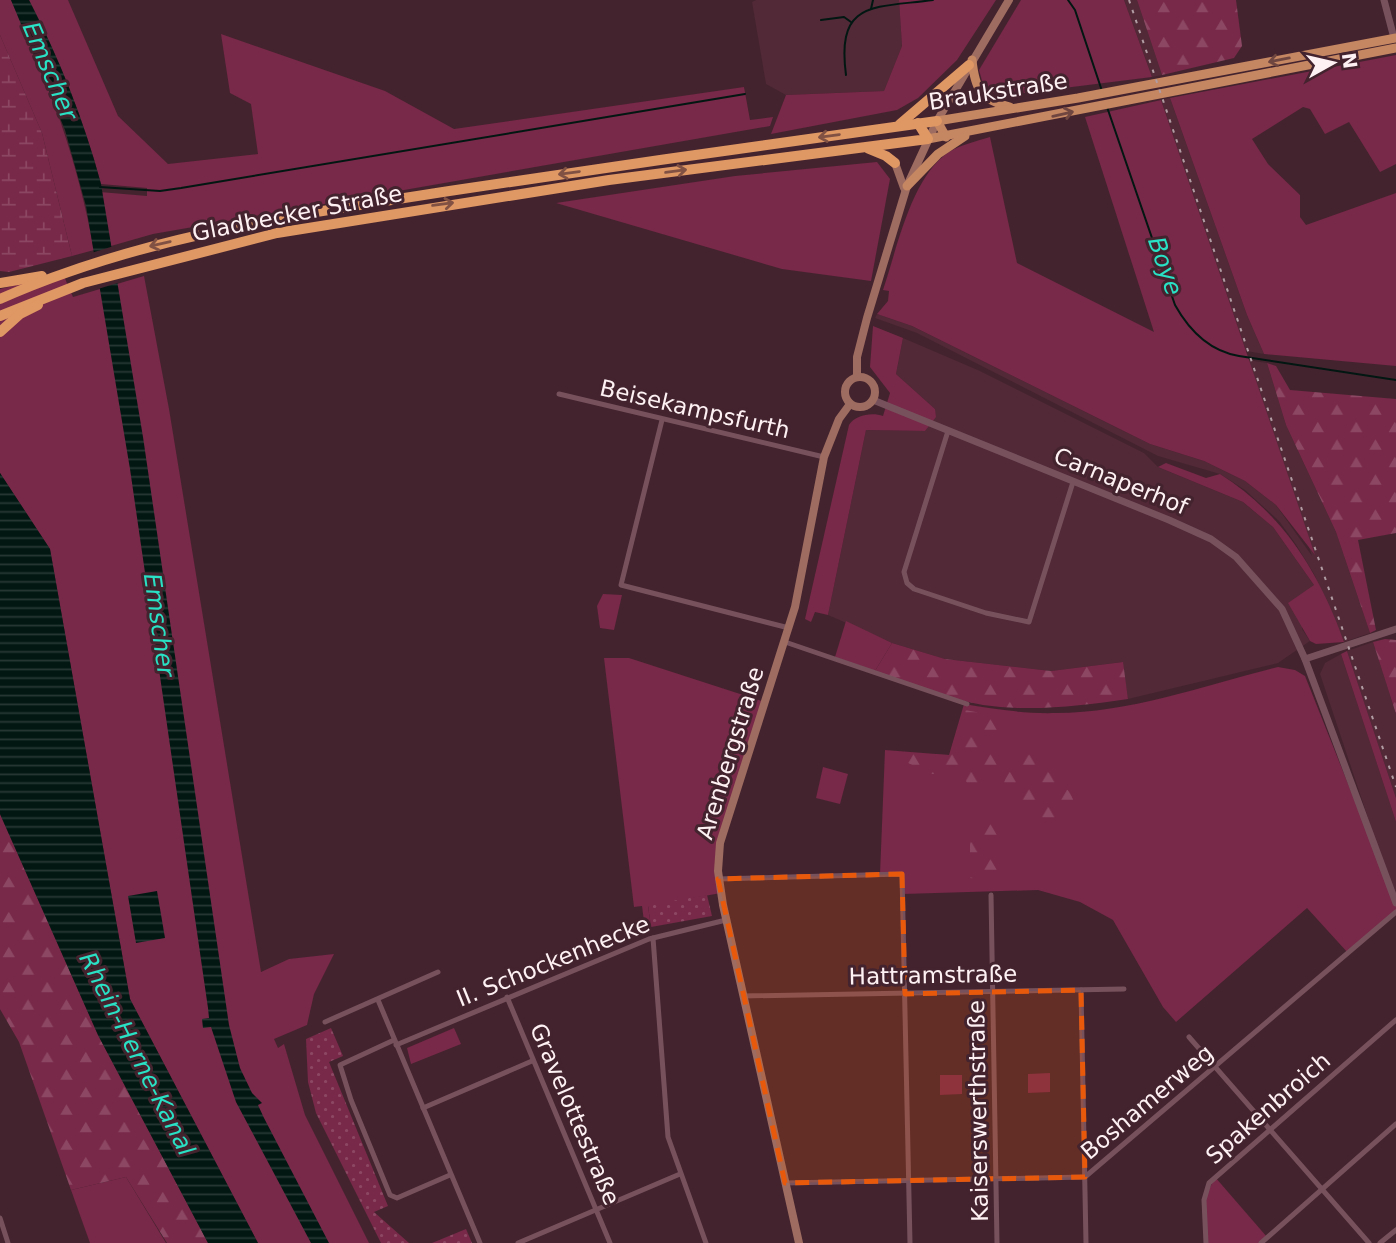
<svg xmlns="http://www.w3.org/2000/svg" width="1396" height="1243" viewBox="0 0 1396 1243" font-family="'DejaVu Sans',sans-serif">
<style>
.built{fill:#512937}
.green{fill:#782848}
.forest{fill:url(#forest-firs)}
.wetland{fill:url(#wetland-marsh)}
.garden{fill:url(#garden-dots)}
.water{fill:url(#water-rules)}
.pier{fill:#43232e}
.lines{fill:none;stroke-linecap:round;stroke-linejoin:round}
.stream{stroke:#021712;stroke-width:2}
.minor{stroke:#77525d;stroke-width:5}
.tertiary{stroke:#77525d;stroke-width:7}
.secondary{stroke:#9e6c60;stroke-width:8}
.primary{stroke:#c58662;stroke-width:9}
.trunk{stroke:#df9764;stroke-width:10}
.rail{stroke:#b09ca2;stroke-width:2;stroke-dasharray:3.5 7;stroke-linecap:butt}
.oneway{stroke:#704640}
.oneway2{stroke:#815144}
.marked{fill:#e8590c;fill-opacity:0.2;stroke:#e8590c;stroke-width:5;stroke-dasharray:14 9;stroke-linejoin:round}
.labels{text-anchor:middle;stroke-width:6;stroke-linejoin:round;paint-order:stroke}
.street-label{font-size:23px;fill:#fef1f4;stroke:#43232e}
.water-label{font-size:24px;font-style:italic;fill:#29e2c5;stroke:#43232e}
</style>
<defs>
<pattern id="forest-firs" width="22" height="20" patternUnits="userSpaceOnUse" patternTransform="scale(1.75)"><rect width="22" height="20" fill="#782848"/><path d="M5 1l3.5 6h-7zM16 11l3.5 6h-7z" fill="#8c4863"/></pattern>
<pattern id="wetland-marsh" width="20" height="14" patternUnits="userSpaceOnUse" patternTransform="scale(1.75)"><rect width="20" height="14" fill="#782848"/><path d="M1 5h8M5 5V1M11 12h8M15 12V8" fill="none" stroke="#8c4863"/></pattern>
<pattern id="garden-dots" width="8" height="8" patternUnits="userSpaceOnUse" patternTransform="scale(1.75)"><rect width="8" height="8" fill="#782848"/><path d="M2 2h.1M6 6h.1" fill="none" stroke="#8c4863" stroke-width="1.8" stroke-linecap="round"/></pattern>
<pattern id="water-rules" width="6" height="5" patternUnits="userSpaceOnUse" patternTransform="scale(1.75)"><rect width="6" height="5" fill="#021712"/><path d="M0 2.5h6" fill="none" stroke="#283935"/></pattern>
</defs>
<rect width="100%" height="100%" fill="#43232e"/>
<!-- built -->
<g class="built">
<polygon points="756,0 899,0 902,46 884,91 786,95 766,84 752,2"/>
<polygon points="1124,0 1137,0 1162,75 1152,77"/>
<polygon points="1170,98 1247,315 1264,354 1246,351 1161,100"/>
<polygon points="877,314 912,326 1150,444 1204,461 1245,481 1276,505 1312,556 1248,360 1267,363 1286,425 1336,532 1370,633 1344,642 1314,574 1295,543 1279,521 1245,490 1220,474 1158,456 917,333 875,318"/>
<polygon points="903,338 980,371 1144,453 1158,467 1243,502 1273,527 1314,585 1302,629 1310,641 1278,663 1128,699 1122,662 1051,671 945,659 892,643 828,615 866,430 925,431 935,409 896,374"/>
<polygon points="1373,642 1396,714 1396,798 1347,651"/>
<polygon points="1341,654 1396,822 1396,902 1320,674 1325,663"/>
</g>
<!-- green -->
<g class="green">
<path d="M0,0H11C49,81 78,162 94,250L72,256L42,133L0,35Z"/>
<path d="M29,0H68L118,116L168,164L258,154L251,104L230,93L221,34L385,91L454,129L744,87L750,120L773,117L770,126L153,234L111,246L100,192L147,196V188L101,184C84,120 59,58 29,0Z"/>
<polygon points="899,0 996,0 957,60 918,98 897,110 771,134 786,95 884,91 902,46"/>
<polygon points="1021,0 1124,0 1152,77 1015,94 996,94 984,88 979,70"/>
<polygon points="1396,55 1396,164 1380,172 1349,122 1325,134 1310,109 1303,107 1252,139 1268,164 1300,195 1300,217 1306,225 1396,193 1396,366 1264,354 1247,315 1170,98"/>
<path d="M1161,100L1315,555L1276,505L1245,481L1204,461L1150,444L912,326L877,314L888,301L889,291L883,290C897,249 911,177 949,152C960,145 977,141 990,137L1017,263L1154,332L1085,117Z"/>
<polygon points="877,162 890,179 871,281 782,269 556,203 735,176"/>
<polygon points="63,274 73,297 144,276 169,409 261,972 289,959 334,954 314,994 307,1025 274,1039 278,1048 284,1044 305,1115 369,1243 258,1243 130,999 50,549 0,473 0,289"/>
<path d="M873,326L903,338L896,374L935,409L936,417L925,431L866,430L828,615L815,612L811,622L805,619L849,425C855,415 872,412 883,416L890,393L870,367Z"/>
<path d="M1166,463L1206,478L1220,474C1283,514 1319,572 1344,642L1316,644L1310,641L1288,603L1314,585L1273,527L1243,502L1158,467Z"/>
<polygon points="603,594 622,595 614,630 600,628 597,606"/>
<polygon points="846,621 892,643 875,671 835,657"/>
<polygon points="1347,651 1396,798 1396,822 1341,654"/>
<polygon points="604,658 629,658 765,702 720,843 721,893 648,906 651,927 645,929 642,906 634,907"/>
<path d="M1278,667L1295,670L1305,676L1396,904V912L1348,953L1307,908L1176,1022L1163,1007L1113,920L1080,902L1038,890L903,894V874H880L885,750L949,755L964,704C994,709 1025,714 1056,713C1130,713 1206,685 1278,667Z"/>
<polygon points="823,767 848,774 840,804 816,798"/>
<polygon points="454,1028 461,1044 411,1064 407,1048"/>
<polygon points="1050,1073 1050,1092 1028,1093 1028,1074"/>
<polygon points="940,1075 962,1075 962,1094 940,1095"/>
<polygon points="126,1177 166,1243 90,1243 71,1190"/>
<polygon points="1215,1177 1267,1237 1261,1243 1206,1243 1204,1200"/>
</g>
<!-- forest -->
<g class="forest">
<polygon points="1137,0 1236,0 1242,46 1234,58 1162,75"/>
<polygon points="1267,363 1276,366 1290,390 1396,399 1396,533 1358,540 1376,630 1370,633 1336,532 1286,425"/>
<polygon points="1385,639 1396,640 1396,714 1373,642"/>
<path d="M892,643L945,659L1051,671L1123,662L1128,699C1080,706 1032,712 983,705C947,699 910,683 875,671Z"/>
<polygon points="965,710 997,716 999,785 987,784 970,790 963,774 931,774 902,760 892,760 886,753 950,755"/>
<polygon points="1024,749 1071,793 1074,803 1070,818 1050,825 1006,803 1004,784 1008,758"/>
<polygon points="994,811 999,817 1006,882 970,878 970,828"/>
<polygon points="0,814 98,1035 208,1243 167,1243 126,1177 71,1190 19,1042 0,1009"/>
</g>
<!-- wetland -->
<polygon class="wetland" points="0,35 42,133 72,256 9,272 0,271"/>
<!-- garden -->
<g class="garden">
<polygon points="707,895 712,916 651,927 648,905"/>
<polygon points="331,1028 343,1056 329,1062 388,1206 374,1212 409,1243 381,1243 316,1113 308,1082 306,1039"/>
<polygon points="466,1229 472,1243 432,1243"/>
</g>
<!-- water -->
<g class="water">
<path d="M11,0H29C59,58 84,120 101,184L143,437L229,1025L240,1068L252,1093L262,1103L258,1105L264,1118L329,1243H311L236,1102L211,1027L203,1028L202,1019L209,1018L208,1008L130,469L86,206L65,130Z"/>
<polygon points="0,473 50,549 130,999 258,1243 208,1243 98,1035 0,814"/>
<polygon points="157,891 165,938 136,943 128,896"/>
</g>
<!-- pier -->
<polygon class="pier" points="114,246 121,282 98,289 91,253"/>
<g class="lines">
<!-- stream -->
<g class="stream">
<polyline points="1068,0 1075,10 1102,91"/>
<polyline points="871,9 873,0"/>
<polyline points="821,20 844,17 851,22"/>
<path d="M846,75C836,0 874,8 933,0"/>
<path d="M1107,107L1175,305C1189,330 1209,351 1239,356L1396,380"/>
<polyline points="100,187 160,191 181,188 745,94"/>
</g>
<!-- minor -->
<g class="minor">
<polyline points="559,394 824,457"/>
<polyline points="662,420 621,585 789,628"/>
<polyline points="948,431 904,572 907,583 914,589 986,613 1029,622 1073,482"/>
<polyline points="785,642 967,704"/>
<polyline points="718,879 902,874 910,1243"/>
<polyline points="991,895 997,1243"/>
<polyline points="653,938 668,1137 706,1243"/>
<polyline points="1081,990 1086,1243"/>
<polyline points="743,996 1124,989"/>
<polyline points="507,997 610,1243"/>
<polyline points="378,1000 480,1243"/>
<polyline points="325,1022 438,972"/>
<polyline points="1189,1037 1369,1243"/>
<polyline points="394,1040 340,1065 351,1100 390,1195 397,1198 450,1175"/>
<polyline points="396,1045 649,939 726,920"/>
<polyline points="423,1108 532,1061"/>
<polyline points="785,1183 1085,1177 1396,912"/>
<polyline points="0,1218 8,1243"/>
<polyline points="518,1243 680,1174"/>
<polyline points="1206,1243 1204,1200 1209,1183 1396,1020"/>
<polyline points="1261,1243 1396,1124"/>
<polyline points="1380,1243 1396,1230"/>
</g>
<!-- tertiary -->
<g class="tertiary">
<polyline points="1384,0 1394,38"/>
<polyline points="873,400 1169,520 1211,539 1236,557 1282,609 1305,659 1396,903"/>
<polyline points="1305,659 1396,629"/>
</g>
<!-- secondary -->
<g class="secondary">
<polyline points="895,163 904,188"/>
<circle cx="860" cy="392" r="15"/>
<polyline points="857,377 857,357 867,318 907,186 937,121 1009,0"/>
<polyline points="799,1243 723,905 718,871 720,843 795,607 824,457 839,419 850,404"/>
</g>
<!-- primary -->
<g class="primary">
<path d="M972,60C975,90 981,100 1010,107"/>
<polyline points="946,137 937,121 1078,98 1396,38"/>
<polyline points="928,139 1396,48"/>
<polyline points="907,186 938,154 965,136"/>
</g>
<!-- trunk -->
<g class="trunk">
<polyline points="900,124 969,65"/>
<polyline points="869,149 886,156 895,163"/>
<polyline points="0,283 42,276"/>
<path d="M0,299C143,235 302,214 456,190C616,166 777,143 937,121"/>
<polyline points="0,316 83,283 277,233 609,180 928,139 918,123"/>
<polyline points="0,332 20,314 38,305"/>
</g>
<!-- rail -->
<polyline class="rail" points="1129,0 1396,787"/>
</g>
<!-- one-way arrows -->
<defs><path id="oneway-shaft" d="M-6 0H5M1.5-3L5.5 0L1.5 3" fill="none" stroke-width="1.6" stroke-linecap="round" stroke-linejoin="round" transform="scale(1.75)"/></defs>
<g class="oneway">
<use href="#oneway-shaft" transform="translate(1279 60) rotate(169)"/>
<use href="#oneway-shaft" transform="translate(1063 114) rotate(-13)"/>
</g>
<g class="oneway2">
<use href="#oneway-shaft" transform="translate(829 136) rotate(172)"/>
<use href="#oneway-shaft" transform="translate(676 171) rotate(-8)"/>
<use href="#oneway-shaft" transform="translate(569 173) rotate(172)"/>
<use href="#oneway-shaft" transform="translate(443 204) rotate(-8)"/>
<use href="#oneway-shaft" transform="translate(160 244) rotate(167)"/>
</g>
<!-- marked area -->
<path class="marked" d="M902,874L905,994L1081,990L1085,1177L785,1183L718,879Z"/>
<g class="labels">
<!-- street labels -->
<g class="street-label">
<text transform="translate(998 91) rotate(-9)" y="8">Braukstraße</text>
<text transform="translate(297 213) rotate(-11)" y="8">Gladbecker Straße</text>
<text transform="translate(695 409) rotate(13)" y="8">Beisekampsfurth</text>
<text transform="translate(1121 481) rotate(22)" y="8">Carnaperhof</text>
<text transform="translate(730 753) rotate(-73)" y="8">Arenbergstraße</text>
<text transform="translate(553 961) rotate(-22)" y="8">II. Schockenhecke</text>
<text transform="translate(933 975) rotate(-1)" y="8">Hattramstraße</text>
<text transform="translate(1147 1102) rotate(-40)" y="8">Boshamerweg</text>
<text transform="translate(1268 1108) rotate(-41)" y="8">Spakenbroich</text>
<text transform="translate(978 1111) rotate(-91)" y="8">Kaiserswerthstraße</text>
<text transform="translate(575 1114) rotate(67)" y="8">Gravelottestraße</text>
</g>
<!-- water labels -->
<g class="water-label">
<text transform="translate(50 71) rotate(67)" y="8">Emscher</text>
<text transform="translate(1165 266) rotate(71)" y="8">Boye</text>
<text transform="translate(159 625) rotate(82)" y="8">Emscher</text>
<text transform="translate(137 1054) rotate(63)" y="8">Rhein-Herne-Kanal</text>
</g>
</g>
<!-- north arrow -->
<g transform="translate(1333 63) rotate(82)" stroke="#43232e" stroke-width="5" paint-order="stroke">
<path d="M0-5L12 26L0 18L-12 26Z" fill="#fef1f4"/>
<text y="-10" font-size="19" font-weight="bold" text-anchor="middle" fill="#fef1f4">N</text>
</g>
</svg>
